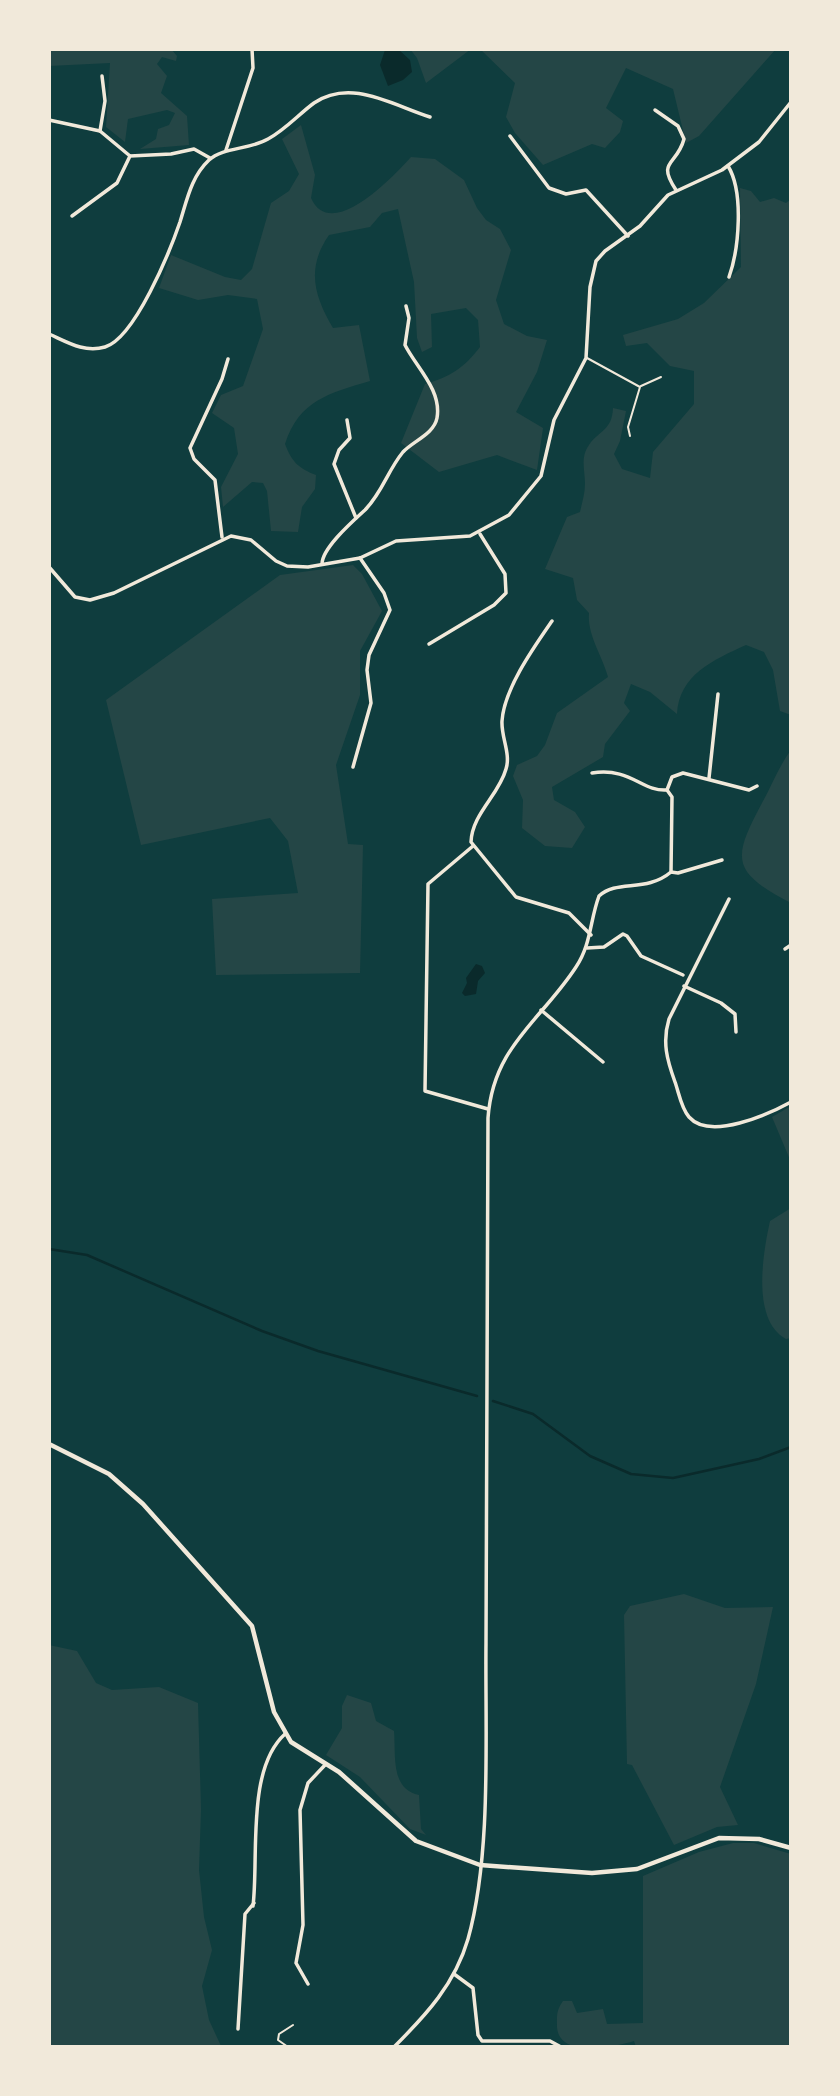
<svg xmlns="http://www.w3.org/2000/svg" width="840" height="2096" viewBox="0 0 840 2096" font-family="'PT Sans Narrow',sans-serif">
<style>
.green{fill:#244646}
.water{fill:#0a2a2b}
.lines{fill:none;stroke-linecap:round;stroke-linejoin:round}
.stream{stroke:#0a2a2b;stroke-width:2.5}
.service{stroke:#f1e9da;stroke-width:2}
.minor{stroke:#f1e9da;stroke-width:3.5}
.tertiary{stroke:#f1e9da;stroke-width:4.5}
</style>
<rect width="100%" height="100%" fill="#0f3d3e"/>
<!-- green -->
<g class="green">
<polygon points="49,49 171,49 177,56 176,61 162,57 157,64 167,76 161,93 187,116 189,145 140,149 156,139 158,129 169,125 175,113 167,110 128,119 125,142 106,127 110,63 49,66"/>
<polygon points="410,49 471,49 426,83 417,58"/>
<polygon points="480,49 776,49 699,136 686,143 673,89 626,68 606,108 623,121 620,132 605,148 592,144 543,165 515,133 506,117 515,83"/>
<path d="M301,125L315,175L311,198C331,243 394,176 411,157L435,159L464,180L477,208L486,220L500,229L511,250L496,300L504,324L527,336L547,340L537,372L516,412L543,428L537,470L497,455L439,472L401,443L425,384C450,377 464,368 480,347L478,320L466,308L431,314L432,347L422,352L417,338L414,282L398,209L382,213L370,227L329,235C306,268 314,296 333,328L359,325L370,381C330,393 299,400 285,444C292,462 298,468 316,475L315,489L302,507L298,532L271,531L267,491L263,483L252,482L223,507L221,487L238,454L234,428L212,413L221,395L243,386L263,329L257,299L228,295L198,300L159,288L171,255L225,277L241,280L252,269L271,203L289,191L299,174L282,139Z"/>
<path d="M740,188L751,191L760,202L774,198L786,203L791,199V715L780,711L773,670L764,652L746,645C713,660 679,675 677,714L650,692L631,684L624,703L630,711L605,744L603,757L552,787L554,800L575,812L585,827L572,848L545,846L522,828L523,800L513,776L517,765L537,756L545,745L557,713L608,677C602,655 587,635 589,613L577,600L573,578L545,569L567,517L580,512C582,503 585,493 585,484C585,470 580,458 589,445C599,430 612,431 613,408L626,411L620,441L614,454L622,469L650,478L653,452L694,404V371L670,366L647,343L626,346L623,335L678,319L704,303L741,267Z"/>
<polygon points="353,565 362,574 382,611 360,651 360,695 336,765 348,844 363,845 360,973 216,975 212,899 298,893 288,841 270,818 141,845 106,700 280,575"/>
<path d="M791,750V903C731,872 732,859 762,803C772,785 779,766 791,750Z"/>
<polygon points="791,1106 791,1162 772,1117"/>
<path d="M791,1208V1338L786,1339C751,1320 763,1253 770,1221Z"/>
<polygon points="684,1594 725,1608 773,1607 756,1684 720,1787 738,1825 717,1827 674,1845 632,1765 627,1764 624,1615 630,1606"/>
<polygon points="49,1645 77,1651 96,1683 112,1690 159,1687 198,1703 201,1809 199,1870 204,1917 212,1950 202,1986 209,2020 221,2046 225,2047 49,2047"/>
<path d="M347,1695L371,1703L376,1721L394,1731C396,1755 390,1789 419,1795L421,1829L426,1835L410,1829L360,1777L326,1755L342,1728V1706Z"/>
<path d="M733,1843H754L791,1854V2047H636L634,2041C615,2047 559,2059 557,2027C557,2016 556,2011 563,2001H572L577,2013L603,2009L607,2024L643,2023V1876L699,1852Z"/>
</g>
<!-- water -->
<g class="water">
<polygon points="398,49 410,60 412,72 403,80 388,86 380,65 385,50"/>
<polygon points="476,964 482,966 485,973 478,981 476,994 465,996 462,993 467,983 466,978"/>
</g>
<g class="lines">
<!-- stream -->
<g class="stream">
<polyline points="49,1249 87,1255 262,1331 318,1351 477,1396"/>
<polyline points="493,1401 533,1414 590,1456 631,1474 673,1478 759,1459 791,1447"/>
</g>
<!-- service -->
<g class="service">
<polyline points="587,358 640,387 628,427 630,436"/>
<polyline points="641,386 661,377"/>
<polyline points="288,2047 278,2040 279,2034 293,2025"/>
</g>
<!-- minor -->
<g class="minor">
<polyline points="102,76 105,101 100,131 130,156"/>
<path d="M655,110L678,126L684,139C677,166 656,160 676,190"/>
<polyline points="49,120 100,131"/>
<polyline points="510,136 549,188 566,194 586,190 628,236"/>
<polyline points="226,150 253,68 252,49"/>
<path d="M728,166C744,192 739,249 729,277"/>
<polyline points="72,216 117,183 130,156 171,154 194,149 210,158"/>
<path d="M49,334C67,342 84,353 105,347C135,338 170,251 180,222C187,200 191,177 209,160C223,147 249,150 268,139C285,130 299,114 314,103C351,78 392,105 430,117"/>
<polyline points="347,420 350,438 339,450 334,464 356,518"/>
<polyline points="222,537 215,480 194,459 190,448 222,379 228,359"/>
<path d="M322,564C322,548 353,521 365,510C382,493 388,470 403,452C413,441 434,434 437,418C442,390 416,367 405,345L409,318L406,306"/>
<polyline points="49,567 75,597 90,600 114,593 231,536 251,540 276,561 287,566 308,567 360,558 396,541 470,536 509,515 541,476 554,420 586,358 590,287 596,261 605,251 640,226 668,195 722,170 759,142 791,102"/>
<path d="M552,621C534,647 504,689 502,721C501,737 511,754 506,769C499,795 472,814 471,842L516,897L569,913L591,935"/>
<polyline points="429,644 494,605 506,593 505,574 480,534"/>
<polyline points="353,767 371,703 367,670 369,655 390,610 384,593 360,558"/>
<path d="M592,773C631,767 642,792 667,790"/>
<polyline points="709,778 718,694"/>
<polyline points="473,846 428,884 425,1091 488,1109"/>
<polyline points="671,872 678,873 722,860"/>
<path d="M729,899L669,1019C662,1042 667,1060 675,1082C679,1093 681,1108 689,1117C710,1141 769,1114 791,1102"/>
<polyline points="587,948 604,947 623,934 627,936 641,956 683,975"/>
<polyline points="785,949 791,945"/>
<polyline points="684,986 721,1003 735,1014 736,1032"/>
<polyline points="541,1010 603,1062"/>
<path d="M253,1906C259,1857 246,1769 285,1734"/>
<polyline points="454,1974 473,1988 478,2035 482,2041 550,2041 561,2047"/>
<polyline points="308,1984 296,1963 303,1925 300,1810 308,1783 325,1765"/>
<polyline points="238,2029 245,1914 254,1903"/>
<path d="M394,2047C426,2015 455,1984 468,1939C492,1853 485,1734 486,1644C487,1468 487,1293 488,1118C493,1046 541,1021 576,967C591,945 590,920 599,896C617,879 646,893 671,872L672,797L667,790L672,777L683,773L749,790L757,786"/>
</g>
<!-- tertiary -->
<polyline class="tertiary" points="49,1444 109,1474 143,1504 252,1626 274,1712 291,1742 339,1772 416,1841 480,1865 592,1873 637,1869 719,1838 759,1839 791,1848"/>
</g>
<!-- border -->
<rect width="840" height="2096" fill="none" stroke="#f1e9da" stroke-width="102"/>
</svg>
